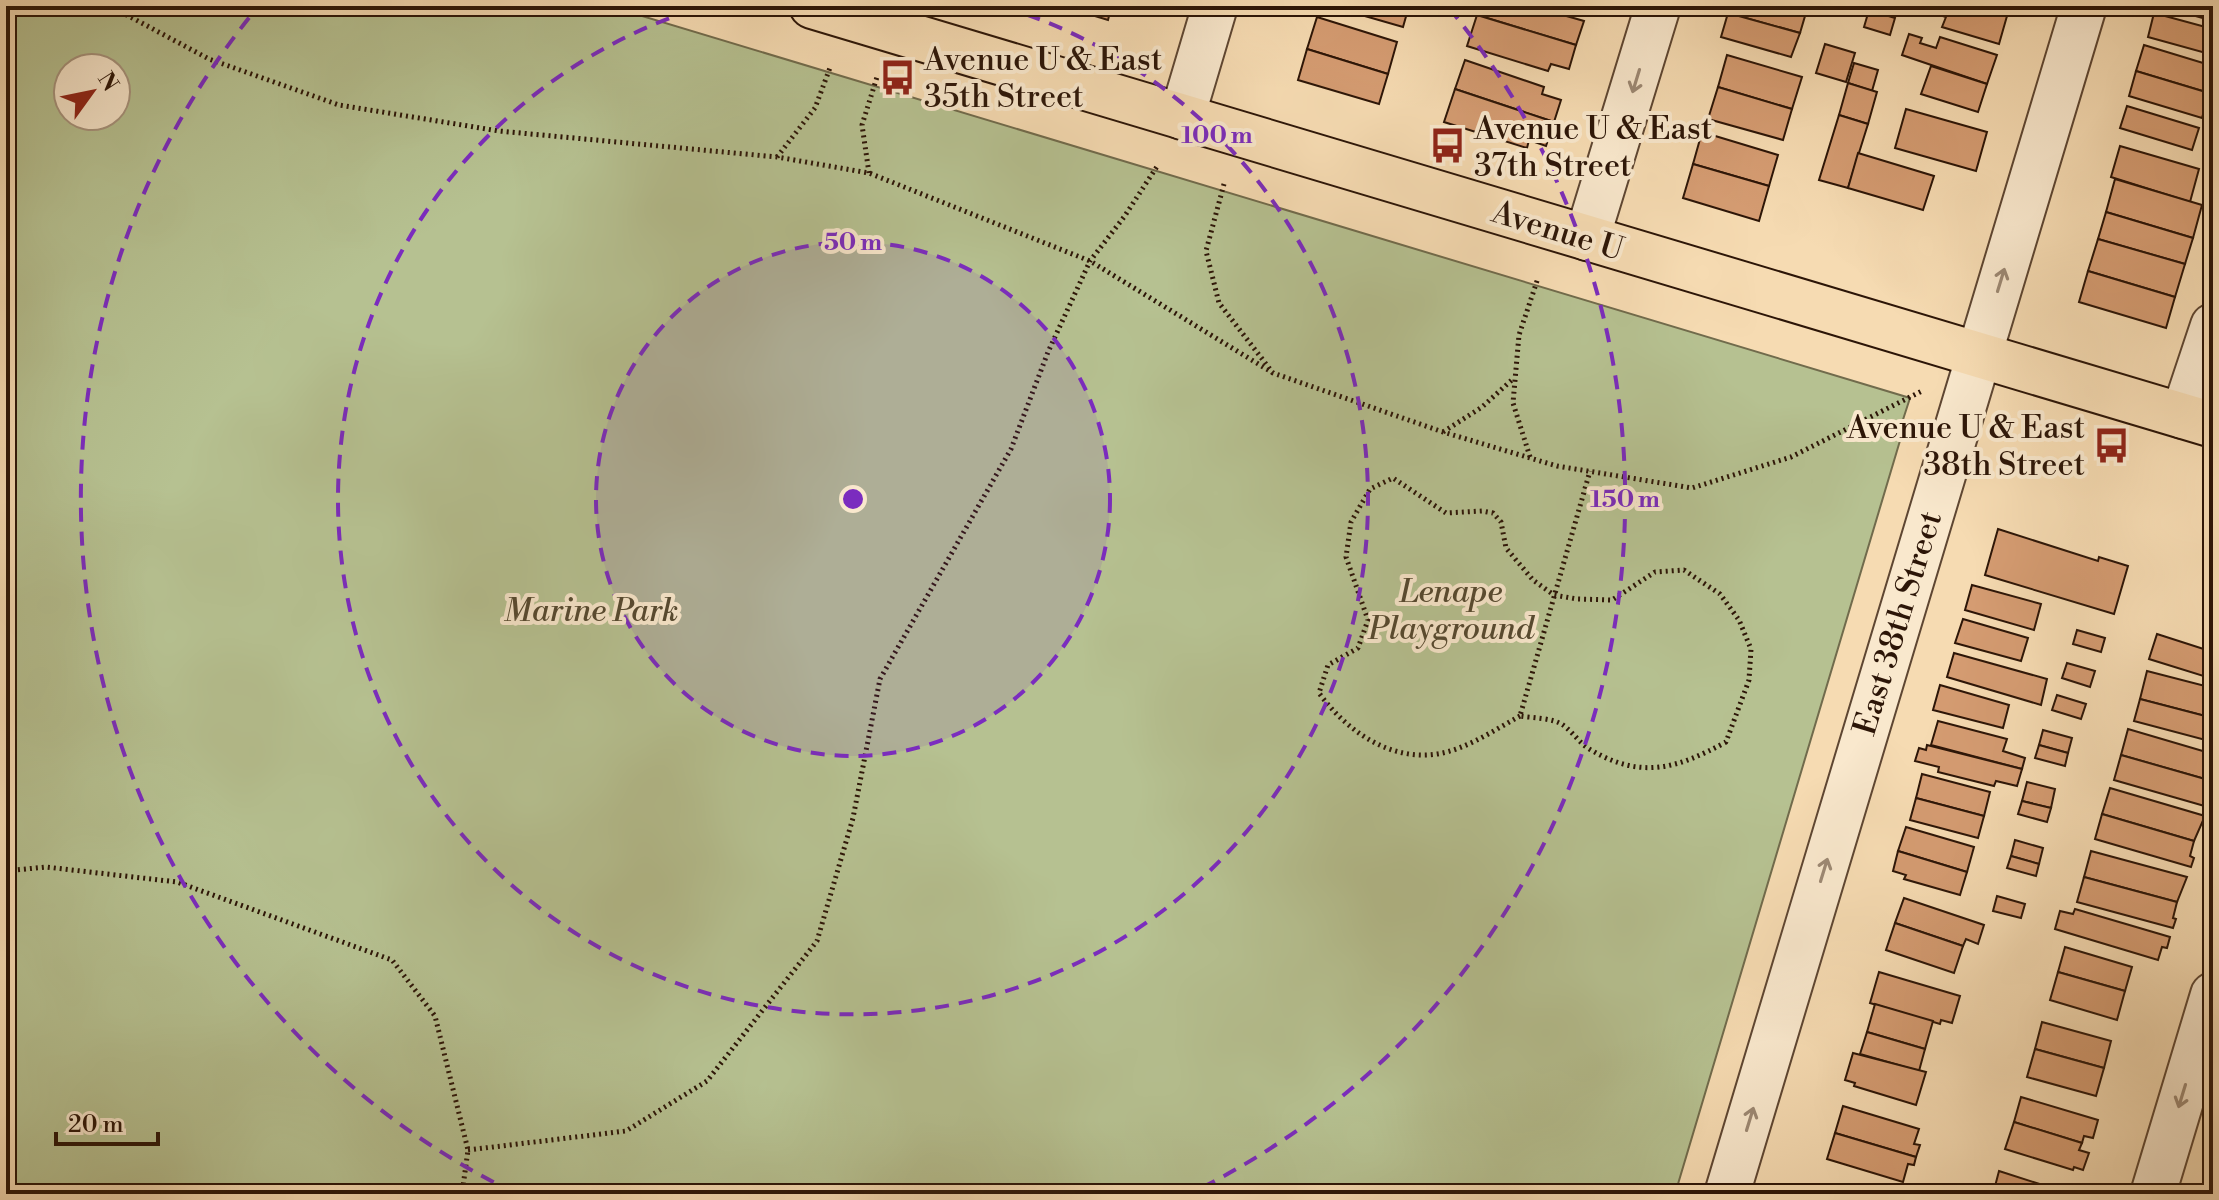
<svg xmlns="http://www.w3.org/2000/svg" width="2219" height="1200" viewBox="0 0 2219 1200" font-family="'Libre Bodoni',serif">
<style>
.green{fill:#b6c191;stroke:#716b4c;stroke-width:2;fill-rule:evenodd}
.building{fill:#d59c72;stroke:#2c1507;stroke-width:2}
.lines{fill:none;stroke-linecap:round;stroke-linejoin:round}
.minor-casing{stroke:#5e4632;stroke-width:48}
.major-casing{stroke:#2c1507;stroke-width:48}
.path{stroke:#2c1507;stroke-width:5;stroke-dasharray:2 4;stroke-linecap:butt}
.minor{stroke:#f9e8cd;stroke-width:44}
.major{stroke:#f6dbb2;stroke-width:44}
.oneway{stroke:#9d8974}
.ring{fill:none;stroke:#7b2cbf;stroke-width:4;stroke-dasharray:14 10}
.labels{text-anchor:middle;stroke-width:8;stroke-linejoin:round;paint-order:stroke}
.poi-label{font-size:32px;fill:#2c1507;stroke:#f9e8cd;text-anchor:start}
.street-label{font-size:32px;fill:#2c1507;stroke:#f9e8cd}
.park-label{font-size:32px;font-style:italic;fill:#554930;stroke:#f9e8cd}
.centre{fill:#7b2cbf;stroke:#f9e8cd;stroke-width:4}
.ring-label{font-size:24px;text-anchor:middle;font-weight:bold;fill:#7b2cbf;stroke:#f9e8cd;stroke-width:8;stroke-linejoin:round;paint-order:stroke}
</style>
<rect width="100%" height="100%" fill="#f6dbb2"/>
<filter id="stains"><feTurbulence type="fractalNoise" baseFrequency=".0025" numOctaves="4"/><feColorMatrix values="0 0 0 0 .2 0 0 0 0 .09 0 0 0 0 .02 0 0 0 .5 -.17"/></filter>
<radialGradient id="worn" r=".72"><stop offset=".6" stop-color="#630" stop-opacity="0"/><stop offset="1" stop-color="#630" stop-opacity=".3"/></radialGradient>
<!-- green -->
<path class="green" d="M6,6H609L1910,398L1899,432L1902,434L1675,1194H6ZM68,68H116V116H68Z"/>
<!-- building -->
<g class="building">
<polygon points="1062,6 1119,6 1117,10 1111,8 1108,20"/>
<polygon points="1330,6 1409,6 1403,27"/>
<polygon points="1479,6 1566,6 1563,15 1584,21 1576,45 1477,15"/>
<polygon points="1730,6 1797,6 1805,8 1805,16 1800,33 1728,13"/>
<polygon points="1836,6 1869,6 1866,15"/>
<polygon points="1910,6 1974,6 2007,16 1999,44 1942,27 1946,17"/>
<polygon points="1974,6 2010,6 2007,16"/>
<polygon points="2167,6 2213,6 2213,21 2167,8"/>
<polygon points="1869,10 1895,18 1890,35 1864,27"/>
<polygon points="1728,13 1800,33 1791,57 1721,37"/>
<polygon points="2154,13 2213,29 2213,55 2148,37"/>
<polygon points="1477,15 1576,45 1569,69 1551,64 1548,71 1467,46"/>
<polygon points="1317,17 1397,42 1388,74 1307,49"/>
<polygon points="1909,34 1922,38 1920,43 1936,48 1940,37 1997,55 1987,84 1902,55"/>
<polygon points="1825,44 1855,53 1846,82 1816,73"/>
<polygon points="2144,45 2213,66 2213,81 2209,93 2136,71"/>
<polygon points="1307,49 1388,74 1379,104 1298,80"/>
<polygon points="1727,55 1802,77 1792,109 1718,87"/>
<polygon points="1465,60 1544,87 1542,94 1561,100 1554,122 1455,89"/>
<polygon points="1854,63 1878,70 1872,91 1848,83"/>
<polygon points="1931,66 1987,84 1978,112 1921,94"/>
<polygon points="2136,71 2209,93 2202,118 2129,96"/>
<polygon points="1848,83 1877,92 1868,124 1839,115"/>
<polygon points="1718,87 1792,109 1783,140 1708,119"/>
<polygon points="1455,89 1554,122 1546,146 1529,140 1527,148 1444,122"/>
<polygon points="2127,106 2199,128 2192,150 2120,128"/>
<polygon points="1906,109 1987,132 1976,171 1895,148"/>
<polygon points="1839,115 1868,124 1848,188 1819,180"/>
<polygon points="1702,132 1778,155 1769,186 1693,164"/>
<polygon points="2120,146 2199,169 2190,202 2111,177"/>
<polygon points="1858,153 1934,176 1923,210 1848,188"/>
<polygon points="1693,164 1769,186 1759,221 1683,198"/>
<polygon points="2115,179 2202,205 2193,238 2106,212"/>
<polygon points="2106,212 2193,238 2185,264 2098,239"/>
<polygon points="2098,239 2185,264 2175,297 2088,271"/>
<polygon points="2088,271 2175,297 2166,328 2079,302"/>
<polygon points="1998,529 2098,561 2099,557 2128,566 2114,614 1985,575"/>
<polygon points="1972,585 2041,604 2034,630 1965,610"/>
<polygon points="1963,619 2028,638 2021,661 1955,643"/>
<polygon points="2077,630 2105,638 2101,652 2073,644"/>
<polygon points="2157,634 2213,652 2213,679 2149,659"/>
<polygon points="1954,653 2047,679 2041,705 1947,677"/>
<polygon points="2067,663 2095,671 2090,687 2062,678"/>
<polygon points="2147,671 2213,688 2213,718 2140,699"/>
<polygon points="1940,685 2009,705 2003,728 1933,710"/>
<polygon points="2057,695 2086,704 2081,719 2052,710"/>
<polygon points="2140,699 2213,718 2213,742 2134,721"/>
<polygon points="1938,721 2007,739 2003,751 2025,758 2022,769 1931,745"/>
<polygon points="2128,729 2213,754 2212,781 2121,755"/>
<polygon points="2043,730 2072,738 2068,753 2039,745"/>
<polygon points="1927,745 2022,769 2017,786 1996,781 1994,786 1938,772 1939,767 1915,761 1919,748 1926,750"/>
<polygon points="2039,745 2068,753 2065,766 2035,758"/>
<polygon points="2121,755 2212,781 2208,797 2211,798 2208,807 2114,780"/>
<polygon points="1922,774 1990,792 1984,816 1916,798"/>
<polygon points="2027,782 2055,789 2051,808 2022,801"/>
<polygon points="2110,788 2205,816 2194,841 2102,814"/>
<polygon points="1916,798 1984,816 1978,838 1910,820"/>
<polygon points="2022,801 2051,808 2047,822 2018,814"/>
<polygon points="2102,814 2194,841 2190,856 2194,858 2191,867 2095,839"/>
<polygon points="1906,827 1974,847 1967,872 1898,851"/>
<polygon points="2015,840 2043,848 2039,864 2011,856"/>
<polygon points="1898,851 1967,872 1960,895 1904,879 1906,875 1893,871"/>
<polygon points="2091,851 2187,877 2177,902 2084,877"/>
<polygon points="2011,856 2039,864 2036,876 2007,868"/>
<polygon points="2084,877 2177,902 2173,918 2176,919 2173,928 2077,902"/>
<polygon points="1997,896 2025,904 2021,918 1993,911"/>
<polygon points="1904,898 1984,925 1978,944 1966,939 1963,946 1895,923"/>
<polygon points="2075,909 2170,937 2167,948 2162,947 2158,960 2055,929 2060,911 2073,914"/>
<polygon points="1895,923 1963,946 1954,973 1886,950"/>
<polygon points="2065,947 2132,967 2125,991 2058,972"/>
<polygon points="1879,972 1960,996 1952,1023 1941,1020 1940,1024 1870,1003"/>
<polygon points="2058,972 2125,991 2117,1020 2050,1000"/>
<polygon points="1875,1004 1933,1021 1925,1049 1867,1032"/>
<polygon points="2042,1022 2111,1041 2104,1068 2035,1049"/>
<polygon points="1867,1032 1925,1049 1919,1071 1860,1054"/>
<polygon points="2035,1049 2104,1068 2096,1096 2027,1077"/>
<polygon points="1853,1053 1926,1072 1916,1105 1854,1086 1855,1083 1845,1080"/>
<polygon points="2021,1097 2098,1120 2093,1138 2084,1136 2082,1143 2014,1122"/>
<polygon points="1843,1106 1919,1129 1914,1144 1920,1145 1916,1157 1835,1133"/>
<polygon points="2014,1122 2082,1143 2079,1150 2089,1153 2083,1170 2074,1167 2073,1170 2005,1149"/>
<polygon points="1835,1133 1916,1157 1914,1165 1908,1164 1903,1182 1827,1159"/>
<polygon points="1999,1171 2071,1194 1993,1194"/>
<polygon points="1817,1185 1848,1194 1814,1194"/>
</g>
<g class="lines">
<defs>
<g id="minor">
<polyline points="1182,117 1215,6"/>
<polyline points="1587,238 1658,6"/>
<polyline points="2183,416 2213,326"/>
<polyline points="1727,1194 2084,6"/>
<polyline points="2153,1194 2213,995"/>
</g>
<polyline id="major" points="812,6 2213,425"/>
</defs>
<!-- minor casing -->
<use href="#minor" class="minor-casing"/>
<!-- major casing -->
<use href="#major" class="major-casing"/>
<!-- path -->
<g class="path">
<polyline points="110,6 209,59 339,105 499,131 777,157 869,173 1090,261 1273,373"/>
<polyline points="777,157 815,108 831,65"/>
<polyline points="869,173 862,125 877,77"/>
<polyline points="1224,184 1206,251 1219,303 1273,373 1443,432 1557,466 1692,488 1791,457 1922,391"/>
<polyline points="1443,432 1482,407 1514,378"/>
<polyline points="1530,457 1513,403 1519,335 1538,278"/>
<path d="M1520,716C1500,727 1480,740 1459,748C1403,770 1351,737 1319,693L1328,665L1358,648L1368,620L1346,557L1351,522L1370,489L1393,478L1446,513L1482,511L1493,513L1501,522L1506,548L1533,580L1554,595L1577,599L1612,600L1655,572L1684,570L1720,594L1739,620L1751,649L1749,680L1726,742C1678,768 1642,780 1591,750C1580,744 1573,732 1563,725C1553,718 1533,718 1520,716L1590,471"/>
<polyline points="6,871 46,867 177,882 392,960 435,1016 468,1150 462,1194"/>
<polyline points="468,1150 626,1131 707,1081 817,941 853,818 880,679 1011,449 1048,352 1090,261 1124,217 1158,165"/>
</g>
<!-- minor -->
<use href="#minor" class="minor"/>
<!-- major -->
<use href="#major" class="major"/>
</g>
<!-- one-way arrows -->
<defs><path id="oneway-shaft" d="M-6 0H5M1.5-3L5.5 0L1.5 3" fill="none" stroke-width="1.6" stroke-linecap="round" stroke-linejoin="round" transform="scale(2)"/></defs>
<g class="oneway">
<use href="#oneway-shaft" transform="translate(1636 81) rotate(107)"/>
<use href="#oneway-shaft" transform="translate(2001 280) rotate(-73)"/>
<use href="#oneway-shaft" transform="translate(1824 870) rotate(-73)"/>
<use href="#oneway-shaft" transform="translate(2182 1096) rotate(107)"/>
<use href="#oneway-shaft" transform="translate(1750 1119) rotate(-73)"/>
</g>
<!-- distance rings -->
<circle cx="853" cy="499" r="257" fill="#7b2cbf" fill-opacity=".12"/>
<g class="ring">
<circle cx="853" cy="499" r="257"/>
<path d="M1004 7A515 515 0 1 1 702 7"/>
<path d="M515 1193A772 772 0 0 1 257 8M1449 8A772 772 0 0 1 1191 1193"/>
</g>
<!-- icons -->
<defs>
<symbol id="bus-bare" viewBox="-9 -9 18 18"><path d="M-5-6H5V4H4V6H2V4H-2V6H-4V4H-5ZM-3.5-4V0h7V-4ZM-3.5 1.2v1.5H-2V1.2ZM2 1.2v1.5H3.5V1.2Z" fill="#8f2418" stroke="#f9e8cd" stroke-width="2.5" paint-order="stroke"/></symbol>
</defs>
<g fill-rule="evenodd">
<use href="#bus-bare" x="872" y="52" width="51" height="51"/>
<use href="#bus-bare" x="1422" y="120" width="51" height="51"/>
<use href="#bus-bare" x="2086" y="420" width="51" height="51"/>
</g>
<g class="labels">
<!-- poi labels -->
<g class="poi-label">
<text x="924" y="70">Avenue U &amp; East<tspan x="924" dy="37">35th Street</tspan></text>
<text x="1474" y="139">Avenue U &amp; East<tspan x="1474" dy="37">37th Street</tspan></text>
<text x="2085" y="438" text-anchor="end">Avenue U &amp; East<tspan x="2085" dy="37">38th Street</tspan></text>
</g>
<!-- street labels -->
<g class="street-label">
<text transform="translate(1558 230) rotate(17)" y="11">Avenue U</text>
<text transform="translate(1897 623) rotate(-73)" y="11">East 38th Street</text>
</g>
<!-- park labels -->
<g class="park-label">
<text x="1451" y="602">Lenape<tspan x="1451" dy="37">Playground</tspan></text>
<text x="591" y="621">Marine Park</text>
</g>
</g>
<circle cx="853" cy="499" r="12" class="centre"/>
<g class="ring-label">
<text x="1217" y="143">100 m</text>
<text x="853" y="250">50 m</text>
<text x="1625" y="507">150 m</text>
</g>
<!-- margin -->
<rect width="2219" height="1200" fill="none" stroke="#f6dbb2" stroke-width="32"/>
<rect x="8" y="8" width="2203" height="1184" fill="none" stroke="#2c1507" stroke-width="4"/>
<rect x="16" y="16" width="2187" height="1168" fill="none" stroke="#2c1507" stroke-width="2"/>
<!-- north arrow -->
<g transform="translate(92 92) rotate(57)"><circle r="38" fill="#f9e8cd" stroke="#a7947e" stroke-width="2"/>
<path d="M0-6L14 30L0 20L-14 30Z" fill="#8f2418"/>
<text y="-12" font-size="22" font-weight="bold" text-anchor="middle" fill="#2c1507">N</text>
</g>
<!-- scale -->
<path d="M56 1132v12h102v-12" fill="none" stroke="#2c1507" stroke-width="4"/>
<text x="68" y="1132" font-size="24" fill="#2c1507" stroke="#f9e8cd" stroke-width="6" paint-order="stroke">20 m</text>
<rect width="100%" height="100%" filter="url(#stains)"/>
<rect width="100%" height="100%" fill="url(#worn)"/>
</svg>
